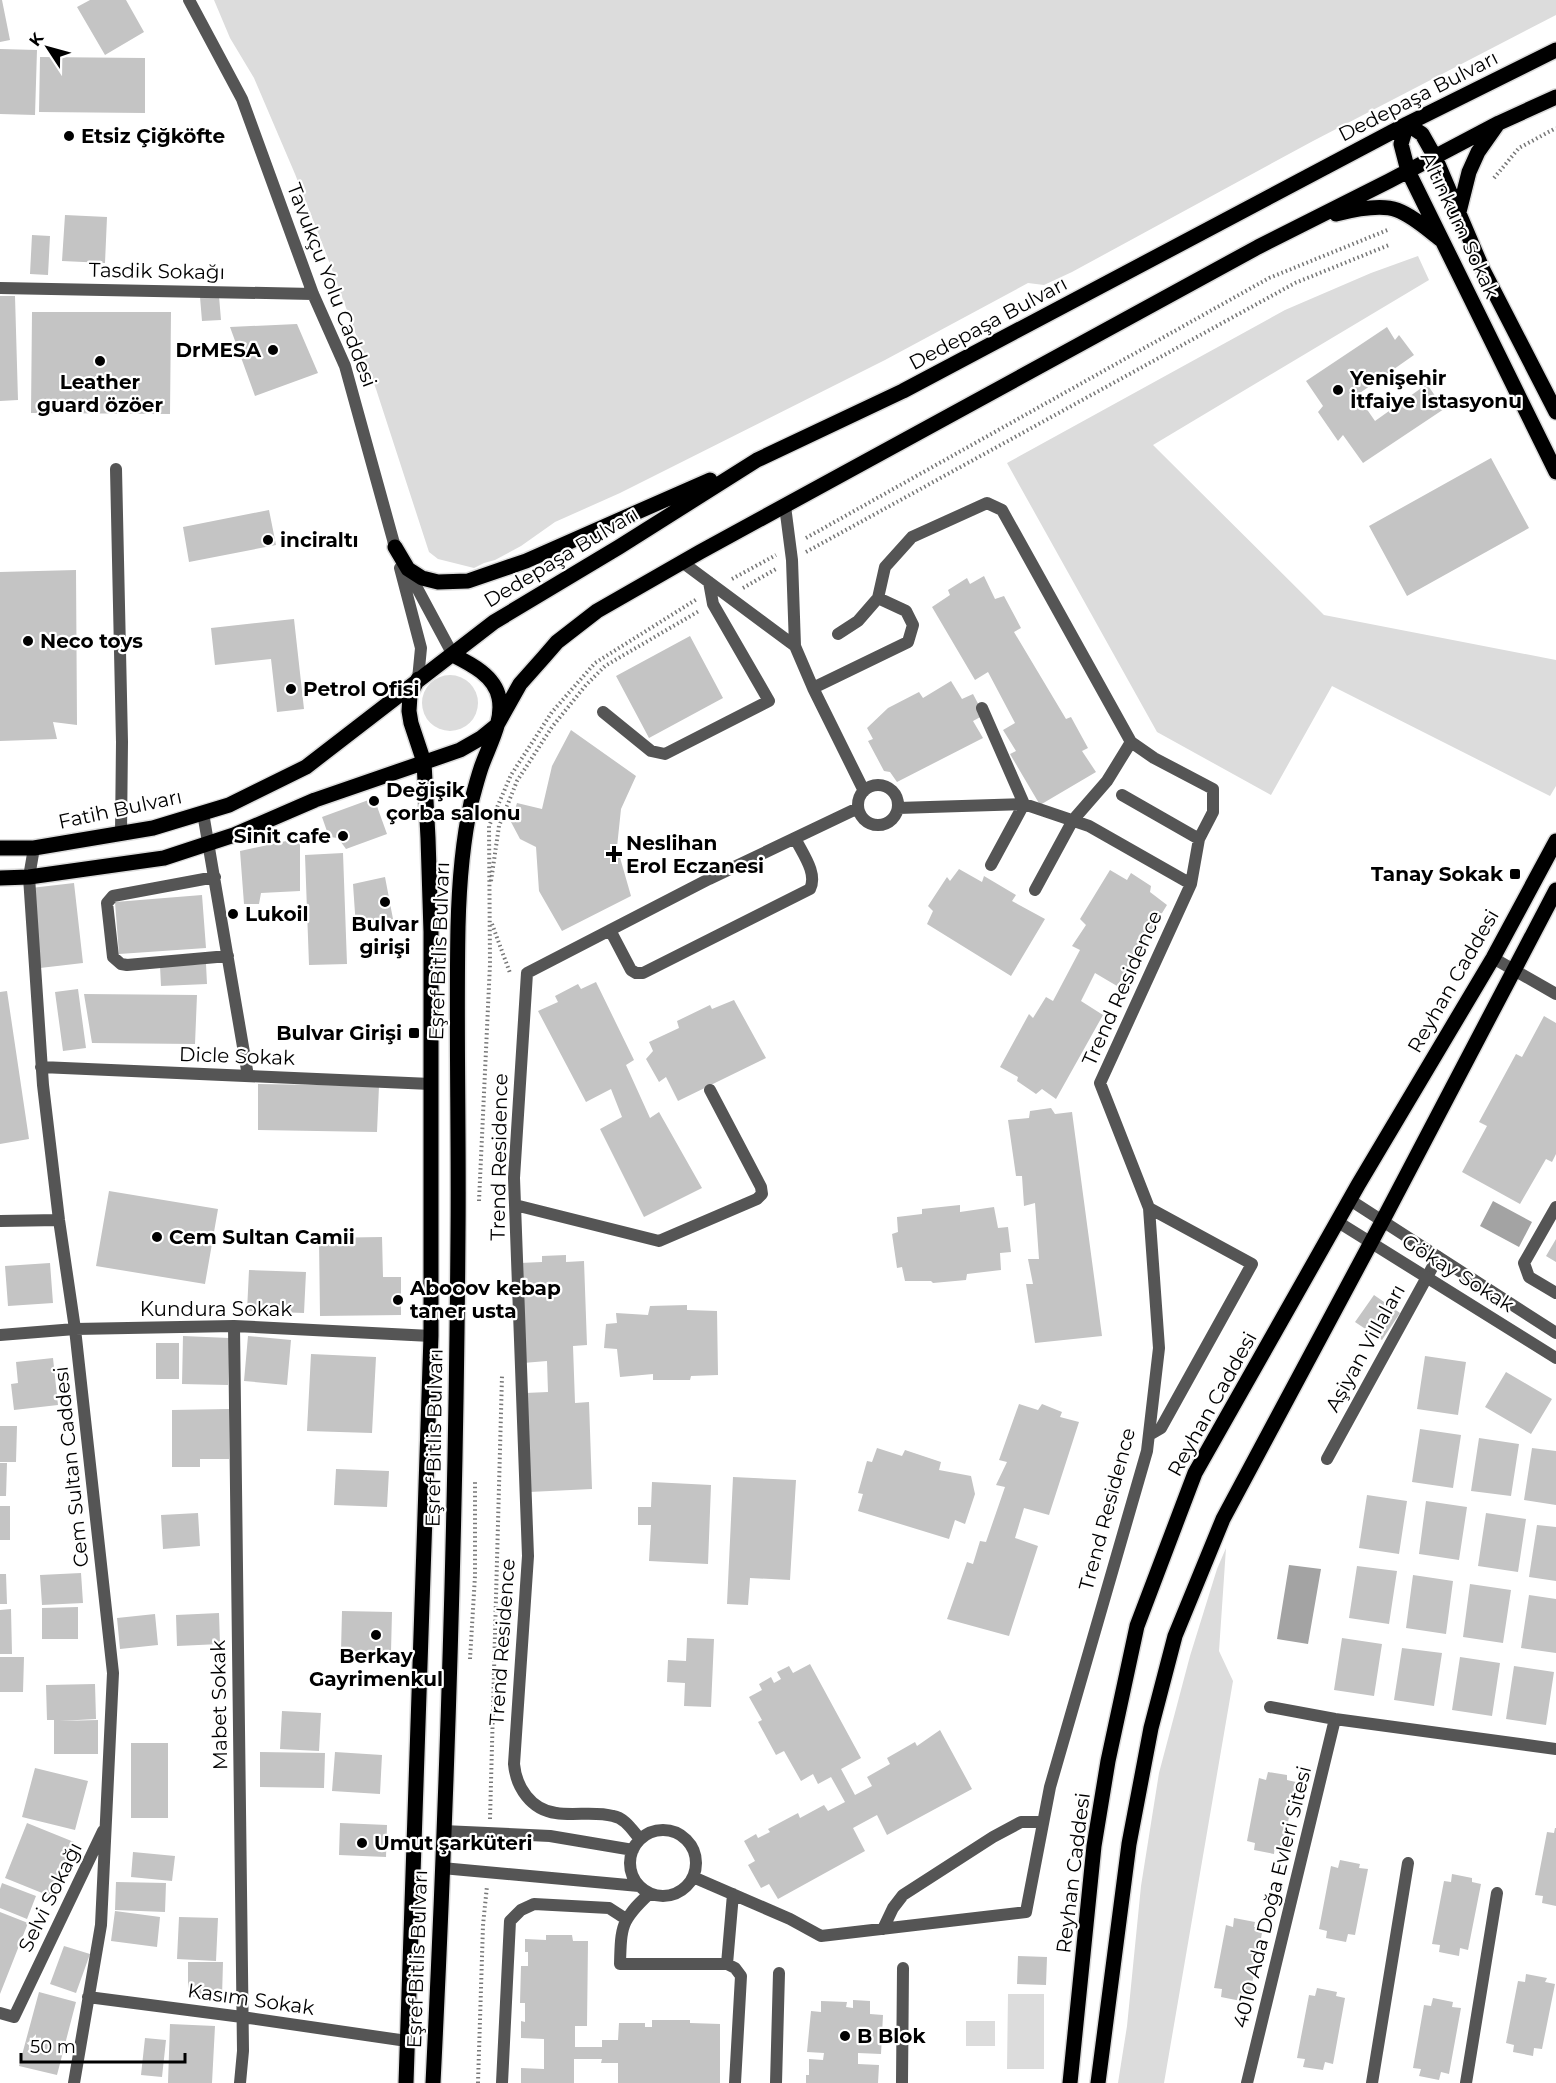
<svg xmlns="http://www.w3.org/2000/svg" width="1556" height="2083" font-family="Montserrat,sans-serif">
  <rect width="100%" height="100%" fill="#fff"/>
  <path fill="#dcdcdc" d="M214,0H1556V15L1313,141L1072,272L1044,285L1028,283L885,360L620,493L555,522L521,546L495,560L484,563L474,568L438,559L429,552L376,389L324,248L295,174L254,78L230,38Z
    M1418,256L1429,280L1153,445L1324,615L1556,660V786L1550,796L1332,686L1271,795L1157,732L1007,463L1285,310L1371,273Z
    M422 703a28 28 0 1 1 56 0a28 28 0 1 1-56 0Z
    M1226,1548L1219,1651L1233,1681L1164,2083H1118L1127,2026L1141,1886L1159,1773L1190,1656L1217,1569Z
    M1008,1994H1044V2069H1007Z
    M966,2021H995V2046H966Z"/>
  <path fill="#a3a3a3" d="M1493,1201L1532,1222L1519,1247L1480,1226Z
    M1289,1565L1321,1569L1308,1644L1277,1639Z"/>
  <path fill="#c4c4c4" d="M0,0H2L10,40L0,42Z
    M90,0H126L144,32L105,55L77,7Z
    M0,49L37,50L35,115L0,114Z
    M40,57L145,58V113L39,112Z
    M65,215L107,217L105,263L62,261Z
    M32,235L50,236L48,275L30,274Z
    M0,296H15L18,400L0,401Z
    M219,296L221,320L202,321L200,297Z
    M32,312H171L170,414L31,413Z
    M297,324L318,373L255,396L230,327Z
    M1387,327L1395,340L1399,335L1414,355L1357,395L1375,421L1427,384L1444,409L1363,463L1343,435L1338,441L1318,412L1323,406L1306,381Z
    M1491,458L1529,528L1407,596L1369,526Z
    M269,510L276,545L189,562L183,527Z
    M76,570L77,725L53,722L57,739L0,741V572Z
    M984,576L995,599L1004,596L1021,628L1014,632L1066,719L1071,717L1088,748L1082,751L1096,772L1040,805L1010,754L1016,751L1003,730L1015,723L988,672L975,680L932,607L950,595L948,590L967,578L970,584Z
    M294,619L304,709L277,712L271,659L215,665L211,628Z
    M690,636L723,698L649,738L616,676Z
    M951,681L962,699L973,694L984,715L973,721L983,738L897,782L890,772L884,771L868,741L873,739L867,728L888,708L919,692L923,698Z
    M571,730L636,776L621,809L617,847L631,896L562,931L539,891L536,847L520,839L511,822L517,803L542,809L552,766Z
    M374,798L387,834L346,849L338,838L329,837L322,817Z
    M300,838V891L261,893L259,904H244L240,851Z
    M343,853L347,964L309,965L305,855Z
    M959,869L982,882L984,876L1016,895L1012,901L1045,919L1011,976L927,924L933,911L928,906L947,877L950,881Z
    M1110,870L1127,880L1131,873L1151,886L1150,892L1167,905L1117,986L1095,973L1081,1001L1103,1015L1056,1099L1042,1089L1036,1094L1017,1081L1018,1077L1000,1067L1029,1014L1033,1018L1046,997L1053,1001L1080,950L1072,946L1086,925L1080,919Z
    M385,877L393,919L356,928L353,884Z
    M74,883L83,963L40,968L31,888Z
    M202,895L206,948L119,954L115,902Z
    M206,964L207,984L161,986L160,966Z
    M596,982L634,1060L626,1065L650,1118L659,1112L702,1188L644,1217L600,1129L622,1117L611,1089L586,1102L538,1011L558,1002L555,996L578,984L581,989Z
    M78,989L86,1048L63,1051L55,992Z
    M7,991L29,1139L0,1144V992Z
    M84,994L197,995L195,1044L92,1043Z
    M734,1000L766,1058L678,1101L666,1077L659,1082L646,1059L653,1051L649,1042L679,1028L677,1021L710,1005L712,1009Z
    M1544,1016L1556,1023V1154L1552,1162L1546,1159L1520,1204L1462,1172L1487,1126L1479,1122L1516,1054L1522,1057Z
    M258,1084L379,1086L377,1132L258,1130Z
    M1051,1108L1055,1114L1072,1112L1102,1336L1035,1343L1026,1284H1033L1028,1259H1039L1035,1203L1024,1206L1022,1176H1016L1008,1120L1029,1118L1030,1111Z
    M109,1191L218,1209L205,1284L96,1266Z
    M960,1205V1212L994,1207L998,1228L1008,1227L1011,1252L1000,1253L1001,1270L967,1274L966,1280L933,1283L931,1281H905L902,1267L897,1268L892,1234L898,1232L897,1217L922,1214V1209Z
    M382,1237L383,1277H401V1315L320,1316L319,1238Z
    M1556,1239V1262L1546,1256Z
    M566,1255V1262L584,1261L587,1345L573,1346L575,1403L589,1402L592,1489L529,1492L525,1393L548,1392L547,1361L523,1363L520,1263L542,1262V1256Z
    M50,1263L53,1303L8,1306L5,1266Z
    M249,1270L306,1272L304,1313L247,1311Z
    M1374,1295L1400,1313L1382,1340L1355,1322Z
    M687,1305V1310L717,1311L718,1375L691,1376L690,1380H653V1374L620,1377L617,1349L604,1348L606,1324L617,1323L616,1313L648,1315L650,1306Z
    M183,1336L229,1338L228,1385L182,1384Z
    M248,1336L291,1340L287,1385L244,1381Z
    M156,1343H179V1379H156Z
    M311,1354L376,1357L372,1433L307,1431Z
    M1425,1356L1466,1362L1458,1415L1417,1409Z
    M53,1358L58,1405L14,1410L11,1384L18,1383L16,1362Z
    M1506,1372L1552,1399L1531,1434L1485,1407Z
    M1019,1404L1038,1410L1042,1404L1062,1412L1060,1417L1079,1422L1049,1515L1024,1508L1015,1538L1038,1546L1009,1636L947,1619L967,1562L973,1564L980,1541L986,1542L1005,1487L996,1485L1007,1462L999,1460Z
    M229,1409V1459H200V1467H172V1410Z
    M0,1426H17L16,1462H0Z
    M1420,1429L1461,1435L1453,1488L1412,1482Z
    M1479,1438L1519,1444L1511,1496L1471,1491Z
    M877,1448L902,1456L905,1450L941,1462L939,1470L971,1476L975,1494L965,1524L955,1520L949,1539L858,1511L863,1494L858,1493L867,1461L872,1462Z
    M1532,1448L1556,1451V1505L1524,1500Z
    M0,1463H7L6,1496H0Z
    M336,1469L389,1471L387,1507L334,1505Z
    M733,1477L796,1480L790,1580L750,1578L748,1605L727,1604Z
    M652,1482L711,1485L708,1564L649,1561L651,1525H638V1507H651Z
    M1367,1495L1407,1501L1399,1554L1359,1548Z
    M1426,1501L1467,1507L1459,1560L1419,1554Z
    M0,1506H10V1540H0Z
    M198,1513L200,1546L163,1549L161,1515Z
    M1486,1513L1526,1519L1518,1572L1478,1566Z
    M1537,1525L1556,1527V1581L1529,1577Z
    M1357,1566L1397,1571L1389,1624L1349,1618Z
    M81,1573L83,1603L42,1605L40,1575Z
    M0,1574H6L7,1604H0Z
    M1413,1575L1453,1581L1446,1634L1406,1628Z
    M1470,1584L1511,1590L1503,1643L1463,1637Z
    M1529,1595L1556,1599V1653L1521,1648Z
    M78,1607V1639H42V1608Z
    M11,1609L12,1654H0V1610Z
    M342,1611L392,1612L391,1652L341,1651Z
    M219,1613L220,1644L177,1646L176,1615Z
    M155,1614L158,1645L120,1649L117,1618Z
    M687,1638L714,1639L711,1707L684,1706L685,1683L667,1682L668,1660L686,1661Z
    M1342,1638L1382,1644L1374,1696L1334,1690Z
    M1402,1648L1442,1653L1434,1706L1394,1700Z
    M0,1657H24L23,1692H0Z
    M1460,1657L1500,1663L1492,1716L1452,1710Z
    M810,1664L861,1758L841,1769L855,1795L872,1786L867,1777L890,1764L887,1758L915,1742L917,1746L940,1730L972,1789L887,1835L877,1815L853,1828L865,1851L778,1899L769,1884L761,1888L748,1865L755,1861L744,1841L756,1834L758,1838L770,1832L768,1829L798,1813L800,1818L824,1805L828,1811L845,1802L831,1777L818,1784L813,1774L801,1781L784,1751L776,1755L758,1722L762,1720L749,1697L762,1690L759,1684L771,1677L774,1683L781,1679L777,1672L789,1666L793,1673Z
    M1514,1666L1554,1672L1546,1725L1506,1719Z
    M95,1684L96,1719L59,1721L98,1720V1754H54V1720H47L46,1685Z
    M282,1711L321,1713L319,1751L280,1749Z
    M131,1743H168V1818H131Z
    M260,1752L325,1753L324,1788L260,1787Z
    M335,1752L382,1755L380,1794L332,1791Z
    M35,1768L88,1781L75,1830L22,1817Z
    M1268,1772L1287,1775V1780L1296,1782L1283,1847L1275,1845L1274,1854L1254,1850L1255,1843L1247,1841L1259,1778L1266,1780Z
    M27,1823L74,1842L52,1897L5,1878Z
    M340,1823L387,1825L386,1857L339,1855Z
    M1555,1828H1556V1906L1542,1903L1543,1896L1535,1895L1547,1832L1554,1833Z
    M133,1852L175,1856L172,1881L131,1877Z
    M1340,1860L1360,1864L1359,1868L1368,1869L1355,1935L1348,1934L1346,1942L1326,1938L1327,1931L1319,1929L1331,1866L1338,1868Z
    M1452,1874L1472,1878V1882L1481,1884L1468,1950L1460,1948L1459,1956L1439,1952L1440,1945L1432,1944L1444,1881L1451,1882Z
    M116,1882L166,1883L165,1912L115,1910Z
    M2,1883L36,1896L27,1919L0,1908V1889Z
    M115,1911L160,1917L157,1947L111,1941Z
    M0,1912L28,1923L0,1994Z
    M179,1917L218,1918L216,1961L177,1959Z
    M1234,1918L1255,1922L1254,1927L1263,1928L1250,1994L1242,1993L1241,2001L1221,1997L1222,1989L1214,1988L1226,1925L1233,1927Z
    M546,1935H572L573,1941H588L587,2026H575V2047H602V2040H618L619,2023H645V2027H652V2020H690V2023L720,2024V2083H618V2063H601L602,2059H574V2083H521V2068L544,2069V2039L521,2038V2021L525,2022V2003H520L521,1966H528V1952H525V1939L546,1940Z
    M64,1946L90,1954L76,1993L50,1984Z
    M1018,1956L1047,1957L1046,1985L1017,1984Z
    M188,1962H223L222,1997H188Z
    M1526,1974L1547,1978L1545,1982L1555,1984L1542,2049L1534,2048L1533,2056L1513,2052L1514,2045L1506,2043L1518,1981L1525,1982Z
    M1317,1988L1337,1992L1336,1996L1345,1998L1333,2064L1325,2062L1323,2070L1303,2067L1305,2059L1297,2058L1309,1995L1315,1996Z
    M39,1992L76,2002L57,2075L19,2066Z
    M1433,1998L1453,2002L1452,2007L1461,2008L1449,2074L1441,2072L1439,2080L1419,2076L1421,2069L1413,2068L1424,2005L1431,2006Z
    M853,2000L870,2001V2014L883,2015L881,2054L858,2053V2064L879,2065L878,2083H806V2075H809V2059L823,2060L824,2053L807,2052L811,2011L821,2012V2001L847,2002L846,2007L853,2008Z
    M170,2024L215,2026L212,2083H168Z
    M145,2038L166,2040L162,2077L141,2075Z"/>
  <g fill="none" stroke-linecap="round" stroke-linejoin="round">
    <defs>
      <path id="primary" d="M1407,124L1401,144L1408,171L1556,472
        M1407,124L1422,134L1435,157L1483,270L1556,412
        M1459,212L1469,172L1478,152L1497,125
        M1336,214C1352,210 1381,204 1397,210C1413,216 1427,229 1440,239
        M395,547L408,569L422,578L438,582L468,581L526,561L710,480
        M0,848H34L153,828L229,805L306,767L494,622L619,547L757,460L903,391L1407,124L1556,50
        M0,878L29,877L164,858L234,835L315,800L460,750L481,738L497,725L520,684L544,657L557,642L597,611L700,552L1258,247L1389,181L1499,123L1556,97
        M406,2083L431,1336V932L428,838L424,762L411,723L409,711L410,695L418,679
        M433,2083C447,1800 456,1517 458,1234C459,1132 456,1029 458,927C459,885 462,844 471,803C474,792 477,780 481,768C488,747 504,721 499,698C495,676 471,664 453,655
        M1070,2083L1094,1846L1108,1761L1137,1626L1195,1473L1358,1185L1493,958L1556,841
        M1098,2083L1129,1844L1151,1728L1175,1636L1223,1519L1383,1220L1556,890"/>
    </defs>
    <use href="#primary" stroke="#dbdbdb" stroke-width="18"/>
    <path stroke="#777" stroke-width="4" stroke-dasharray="1.5 3" stroke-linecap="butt" d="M1494,178L1519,148L1556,128
      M806,538L1269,278L1390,229
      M806,552L1295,283L1389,245
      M732,579L776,555
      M743,588L776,569
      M491,881L499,826L517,781L552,727L586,685L605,666L699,611
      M492,924L510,973
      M479,1201L490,964L489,826L511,775L552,712L595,663L697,599
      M470,1659L475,1576V1481
      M490,1819L502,1376
      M478,2083L483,1925L487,1886"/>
    <path stroke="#555" stroke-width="12" d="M116,469L122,742L121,833
      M785,506L792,560L795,646
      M682,562L795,646L813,688L864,791
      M838,634L858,621L878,598L885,567L912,537L987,503L1002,510L1131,742L1154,758L1213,789V812L1199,839L1191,884
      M813,688L908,642L913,625L906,611L878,598
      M982,708L1024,804L991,865
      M603,712L651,751L665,754L769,701L713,604L709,582
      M858 805a20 20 0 1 1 40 0a20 20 0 1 1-40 0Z
      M1122,795L1199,839
      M203,813L248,1076
      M215,877L113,896L107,903L113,957L121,964L127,965L228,956
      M1035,890L1073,820L1107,781L1131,742
      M610,930L631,970L636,973H643L810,889C818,873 802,853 795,838
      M1493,958L1556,994
      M515,1205L659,1241L757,1199L762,1194L761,1187L710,1090
      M1556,1207L1524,1263L1529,1277L1556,1293
      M1149,1208L1252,1264L1161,1428L1149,1435
      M1327,1459L1438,1257
      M1270,1707L1335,1719L1556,1749
      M630 1863a33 33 0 1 1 66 0a33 33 0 1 1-66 0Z
      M443,1831L550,1836L633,1850
      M640,1839C632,1830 625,1818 613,1816C595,1811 574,1816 556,1813C531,1810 516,1787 514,1764L528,1556L514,1178L527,973L709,879L858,808
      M442,1868L639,1886
      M693,1877L790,1919L821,1936L1026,1912L1050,1787L1147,1451L1159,1348L1149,1208L1100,1083L1191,884L1089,826L1024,804L898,808
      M649,1894C621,1920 621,1926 620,1964H727L735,1968L741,1976L735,2083
      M883,1929L893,1908L903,1895L993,1837L1021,1822H1043
      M727,1964L733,1894
      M502,2083L510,1921L521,1910L534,1904L609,1908L626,1919
      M776,2083L779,1973
      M902,2083L903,1968
      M1247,2083L1335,1719
      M1372,2083L1408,1863
      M1466,2083L1497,1893"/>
    <path stroke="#555" stroke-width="12" d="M189,0L242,99L313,294L345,366L395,547L453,655
      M0,288L313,294
      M400,568L421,648L418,679
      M34,848L29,877L43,1085L59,1220L75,1329L113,1673L101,1925L74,2083
      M41,1067L431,1084
      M1350,1200L1556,1333
      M0,1221L59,1220
      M1338,1222L1556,1358
      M234,1326L243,2051L240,2083
      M0,1335L75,1329L234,1326L431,1336
      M88,1997L242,2017L407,2041
      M0,2013L14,2017L103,1831"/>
    <use href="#primary" stroke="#000" stroke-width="15"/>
  </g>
  <g fill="#000" stroke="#fff" stroke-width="2">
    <circle cx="69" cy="136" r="6"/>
    <circle cx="273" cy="350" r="6"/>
    <circle cx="100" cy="361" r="6"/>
    <circle cx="1338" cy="390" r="6"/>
    <circle cx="268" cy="540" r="6"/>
    <circle cx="28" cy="641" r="6"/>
    <circle cx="291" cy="689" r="6"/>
    <circle cx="374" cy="801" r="6"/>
    <circle cx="343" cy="836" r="6"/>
    <path d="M611 845h6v6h6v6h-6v6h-6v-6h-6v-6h6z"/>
    <rect x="1509" y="868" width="12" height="12" rx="3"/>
    <circle cx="385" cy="902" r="6"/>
    <circle cx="233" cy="914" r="6"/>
    <rect x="408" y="1027" width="12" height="12" rx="3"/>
    <circle cx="157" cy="1237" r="6"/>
    <circle cx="398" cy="1300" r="6"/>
    <circle cx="376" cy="1635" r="6"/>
    <circle cx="362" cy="1843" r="6"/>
    <circle cx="845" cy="2036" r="6"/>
  </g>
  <g text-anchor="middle" stroke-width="4.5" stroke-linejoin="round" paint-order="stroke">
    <g font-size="20" fill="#000" stroke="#fff">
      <text transform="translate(1418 96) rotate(-27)" y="7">Dedepaşa Bulvarı</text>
      <text transform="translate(1460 225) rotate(65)" y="7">Altınkum Sokak</text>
      <text transform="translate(157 271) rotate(1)" y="7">Tasdik Sokağı</text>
      <text transform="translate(332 285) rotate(69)" y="7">Tavukçu Yolu Caddesi</text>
      <text transform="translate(988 323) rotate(-28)" y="7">Dedepaşa Bulvarı</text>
      <text transform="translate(561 557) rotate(-31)" y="7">Dedepaşa Bulvarı</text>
      <text transform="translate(120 809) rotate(-12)" y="7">Fatih Bulvarı</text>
      <text transform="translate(439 951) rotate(-88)" y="7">Eşref Bitlis Bulvarı</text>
      <text transform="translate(1453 981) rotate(-60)" y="7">Reyhan Caddesi</text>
      <text transform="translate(1122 988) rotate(-66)" y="7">Trend Residence</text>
      <text transform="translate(237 1056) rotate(2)" y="7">Dicle Sokak</text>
      <text transform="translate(499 1157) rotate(-89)" y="7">Trend Residence</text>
      <text transform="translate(1458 1273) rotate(32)" y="7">Gökay Sokak</text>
      <text x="216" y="1316">Kundura Sokak</text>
      <text transform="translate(1365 1348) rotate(-61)" y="7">Aşiyan Villaları</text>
      <text transform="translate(1212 1404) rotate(-61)" y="7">Reyhan Caddesi</text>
      <text transform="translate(434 1438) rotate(-89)" y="7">Eşref Bitlis Bulvarı</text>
      <text transform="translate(71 1467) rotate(-96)" y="7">Cem Sultan Caddesi</text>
      <text transform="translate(1107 1509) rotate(-75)" y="7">Trend Residence</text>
      <text transform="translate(502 1642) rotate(-86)" y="7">Trend Residence</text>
      <text transform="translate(219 1705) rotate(-91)" y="7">Mabet Sokak</text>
      <text transform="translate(1073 1873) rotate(-83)" y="7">Reyhan Caddesi</text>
      <text transform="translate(50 1897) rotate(-64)" y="7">Selvi Sokağı</text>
      <text transform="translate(1272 1897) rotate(-76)" y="7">4010 Ada Doğa Evleri Sitesi</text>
      <text transform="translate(417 1959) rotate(-88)" y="7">Eşref Bitlis Bulvarı</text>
      <text transform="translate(251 1999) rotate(8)" y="7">Kasım Sokak</text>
    </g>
    <g font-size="20" font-weight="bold" fill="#000" stroke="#fff" text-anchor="start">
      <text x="81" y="143">Etsiz Çiğköfte</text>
      <text x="261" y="357" text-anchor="end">DrMESA</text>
      <text x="1350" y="385">Yenişehir<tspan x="1350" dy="23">İtfaiye İstasyonu</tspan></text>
      <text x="100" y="389" text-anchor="middle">Leather<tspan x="100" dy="23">guard özöer</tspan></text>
      <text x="280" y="547">inciraltı</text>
      <text x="40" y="648">Neco toys</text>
      <text x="303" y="696">Petrol Ofisi</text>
      <text x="386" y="797">Değişik<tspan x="386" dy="23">çorba salonu</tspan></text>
      <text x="331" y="843" text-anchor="end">Sinit cafe</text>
      <text x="626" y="850">Neslihan<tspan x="626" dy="23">Erol Eczanesi</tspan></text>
      <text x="1503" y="881" text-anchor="end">Tanay Sokak</text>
      <text x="245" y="921">Lukoil</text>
      <text x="385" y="931" text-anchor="middle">Bulvar<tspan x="385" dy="23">girişi</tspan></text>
      <text x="402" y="1040" text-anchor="end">Bulvar Girişi</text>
      <text x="169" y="1244">Cem Sultan Camii</text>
      <text x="410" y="1295">Abooov kebap<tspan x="410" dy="23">taner usta</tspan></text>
      <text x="376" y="1663" text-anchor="middle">Berkay<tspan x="376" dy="23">Gayrimenkul</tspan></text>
      <text x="374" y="1850">Umut şarküteri</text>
      <text x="857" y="2043">B Blok</text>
    </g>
  </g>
  <g transform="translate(48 48) rotate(306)" stroke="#ffffff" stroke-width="4.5" paint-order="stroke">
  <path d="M0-4.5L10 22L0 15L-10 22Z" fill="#000000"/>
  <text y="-9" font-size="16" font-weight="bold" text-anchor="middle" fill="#000000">K</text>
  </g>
  <path d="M21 2053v9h164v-9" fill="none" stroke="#000000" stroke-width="3"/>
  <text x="30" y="2053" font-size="18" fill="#000000" stroke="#ffffff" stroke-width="4.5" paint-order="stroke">50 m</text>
</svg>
